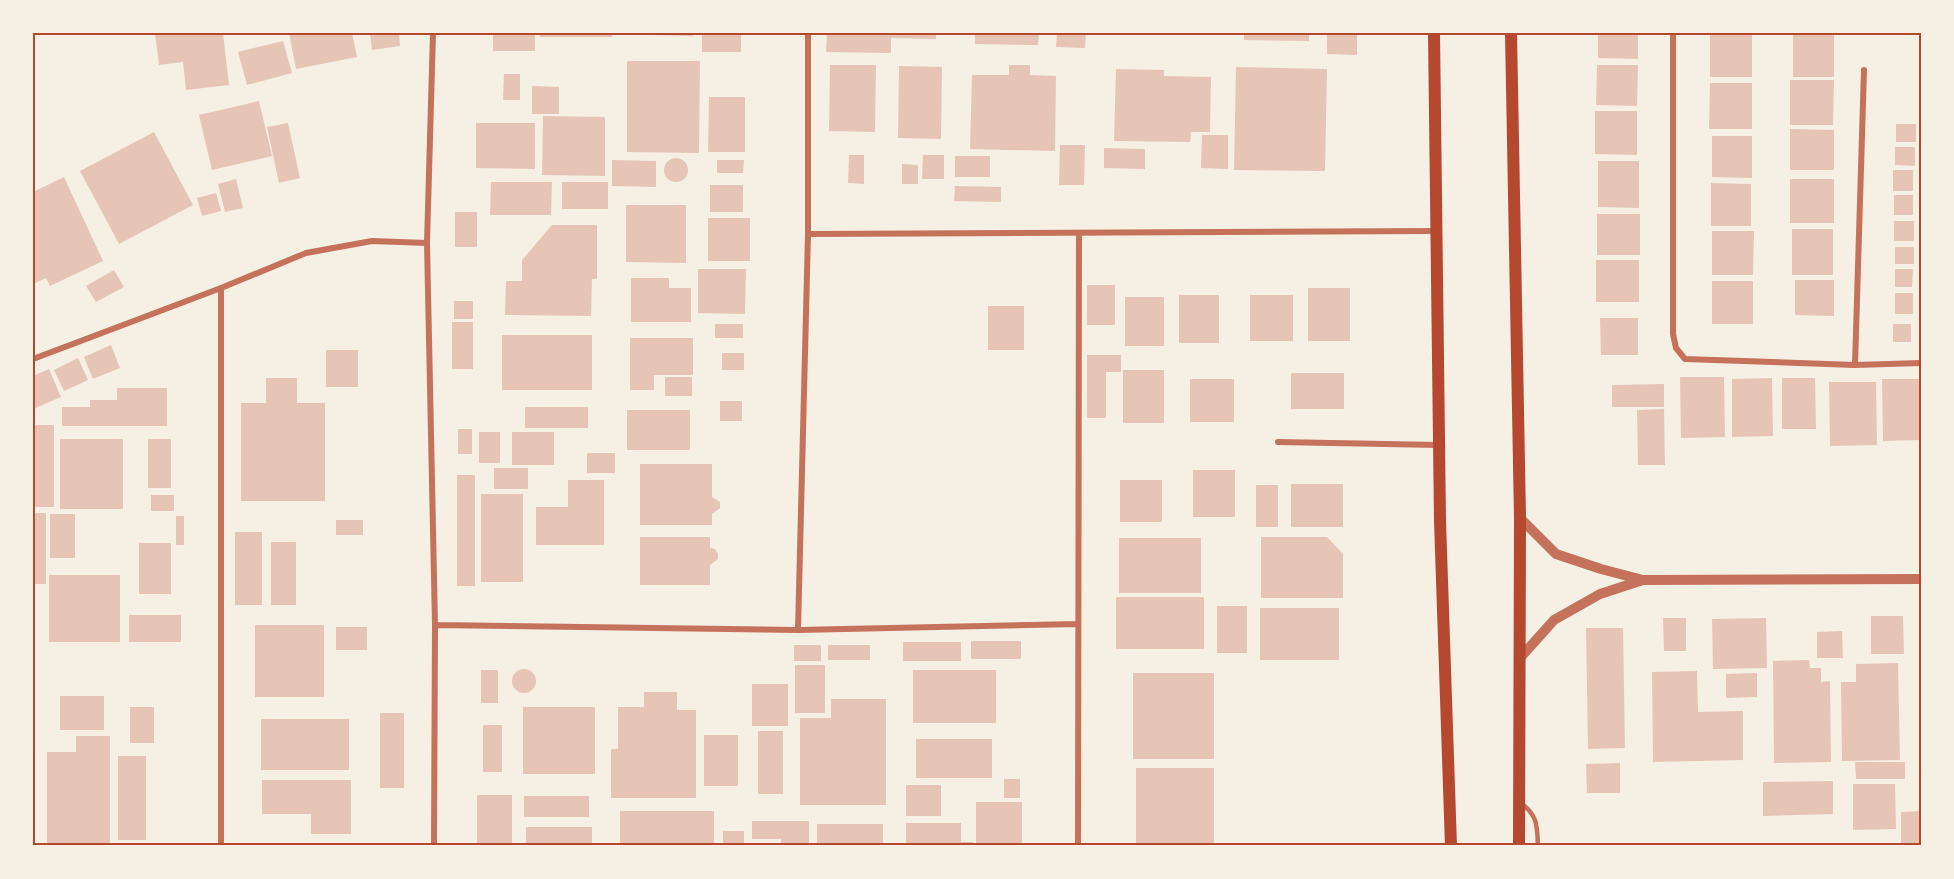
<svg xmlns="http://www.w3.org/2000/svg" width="1954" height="879" font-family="Arial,sans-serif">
  <rect width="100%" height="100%" fill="#f6efe4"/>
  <path fill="#e6c5b7" d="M155,33H223L229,85L186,90L183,62L159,65Z
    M289,33H352L357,57L296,69Z
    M370,33H399L400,46L372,50Z
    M493,33H535V51H493Z
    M540,33H612V37H540Z
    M650,33H693V36L650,35Z
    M702,33H741V52H702Z
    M827,33H936V39L891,38V53L826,52Z
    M975,33H1039L1038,45L975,44Z
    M1057,33H1086L1085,48L1056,47Z
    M1244,33H1309V41L1244,40Z
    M1327,33H1357V55L1327,54Z
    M1598,33H1638V59L1598,58Z
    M1710,33H1752V77H1710Z
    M1793,33H1834V77H1793Z
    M283,41L292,73L247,85L238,52Z
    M627,61H700L699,153L627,152Z
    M830,65H876L875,132L829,131Z
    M1009,65H1030V75L1056,76L1055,151L970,149L972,75H1009Z
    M1597,65H1638L1637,106L1596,105Z
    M899,66L942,67L941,139L898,138Z
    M1236,67L1327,69L1325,171L1234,170Z
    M1116,69L1164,70V76L1211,77L1210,132H1191L1190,142L1114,141Z
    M504,74H520V100H503Z
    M1790,80H1834L1833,125H1790Z
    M1710,83H1752V129H1709Z
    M532,86L559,87V114H532Z
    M709,97H745V152H708Z
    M259,101L272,156L212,170L199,115Z
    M1595,111H1637V155L1595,154Z
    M543,116L605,117V176L542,175Z
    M288,123L300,178L279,183L267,127Z
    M476,123H535V169L476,168Z
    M1896,124H1916V142H1896Z
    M1790,129L1834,130V170H1790Z
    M154,132L193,205L119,244L80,171Z
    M1202,135H1228V169L1201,168Z
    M1712,136H1752V178L1712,177Z
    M1060,145H1085L1084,185H1059Z
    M1895,147H1915V166L1895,165Z
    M1104,148L1145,149V169L1104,168Z
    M849,155H864V184L848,183Z
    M923,155H944V179H922Z
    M955,156H990V177H955Z
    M664 170a12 12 0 1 1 24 0a12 12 0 1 1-24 0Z
    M612,160L656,161V187L612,186Z
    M717,160H744L743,173H717Z
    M1598,161H1639V208L1598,207Z
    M902,164L918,165V184H902Z
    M1893,170H1913V191H1893Z
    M64,177L103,261L50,286L46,278L33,284V192Z
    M236,179L243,208L225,212L218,184Z
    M1790,179H1834V223H1790Z
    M491,182H552L551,215H490Z
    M562,182H608V209H562Z
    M1711,183L1751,184V226H1711Z
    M710,185H743V212H710Z
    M955,186L1001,187V202L954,201Z
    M216,193L221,211L202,216L197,198Z
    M1894,195H1913V215H1894Z
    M626,205H686V263L626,262Z
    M455,212H477V247H455Z
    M1597,214H1640V255H1597Z
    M708,218H750V261H708Z
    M1894,221H1914V241H1894Z
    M552,225H597V279H592L591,316L505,315L506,281H522V260Z
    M1792,229H1833V275H1792Z
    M1712,231H1754L1753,275H1712Z
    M1895,247H1914V264H1895Z
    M1596,260H1639V302H1596Z
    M698,269H746L745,314L698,313Z
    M1895,269H1913L1912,287H1895Z
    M114,270L124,287L96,302L86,286Z
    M631,278H669V288H691V322H631Z
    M1795,280H1834V316L1795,315Z
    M1712,281H1753V324H1712Z
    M1087,285H1115V325H1087Z
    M1308,288H1350V341H1308Z
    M1895,293H1913V314H1895Z
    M1179,295H1219V343H1179Z
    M1250,295H1293V341H1250Z
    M1125,297H1164V346H1125Z
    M454,301H473V319H454Z
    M988,306H1024V350H988Z
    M1600,318H1638V355H1601Z
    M452,322H473V369H452Z
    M715,324H743V338H715Z
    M1893,324H1911V342H1893Z
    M502,335H592V390H502Z
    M630,338H693V375H654V390H630Z
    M111,345L120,368L93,379L84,357Z
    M326,350H358V387H326Z
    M722,353H744V370H722Z
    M1087,355H1121V372H1106V418H1087Z
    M78,358L88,380L64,391L54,370Z
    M49,369L61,397L33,409V376Z
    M1123,370H1164V423H1123Z
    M1291,373H1344V409H1291Z
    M665,377H692V396H665Z
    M1680,377H1724L1725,437L1681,438Z
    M266,378H297V403H325V501H241V403H266Z
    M1772,378L1773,436L1732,437V379Z
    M1782,378H1815L1816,429H1782Z
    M1190,379H1234V422H1190Z
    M1882,379H1919L1920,440L1883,441Z
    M1829,382H1876L1877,445L1830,446Z
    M1664,384V407H1612V385Z
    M117,388H167V426H62V407H90V400H117Z
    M720,401H742V421H720Z
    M525,407H588V428H525Z
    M1664,409L1665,465H1638L1637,410Z
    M627,410H690V450H627Z
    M33,425H54V507H33Z
    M458,429H472V454H458Z
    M479,432H500V463H479Z
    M512,432H554V465H512Z
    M60,439H123V509H60Z
    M148,439H171V488H148Z
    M587,453H615V473H587Z
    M640,464H712V497L720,502V508L712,514V525H640Z
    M494,468H528V489H494Z
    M1193,470H1235V517H1193Z
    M457,475H475V586H457Z
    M568,480H604V545H536V507H568Z
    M1120,480H1162V522H1120Z
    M1291,484H1343V527H1291Z
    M1256,485H1278V527H1256Z
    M481,494H523V582H481Z
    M151,495H174V511H151Z
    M33,513H46V584H33Z
    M50,514H75V558H50Z
    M176,516H184V545H176Z
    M336,520H363V535H336Z
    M235,532H262V605H235Z
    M640,537H710V548L715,549L718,554V559L710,565V585H640Z
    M1261,537H1327L1343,554V598H1261Z
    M1119,538H1201V593H1119Z
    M271,542H296V605H271Z
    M139,543H171V594H139Z
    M49,575H120V642H49Z
    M1116,597H1204V649H1116Z
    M1217,606H1247V653H1217Z
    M1260,608H1339V660H1260Z
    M129,615H181V642H129Z
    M1871,616H1903L1904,654H1871Z
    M1663,618H1686V651H1664Z
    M1766,618L1767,668L1713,669L1712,619Z
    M255,625H324V697H255Z
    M336,627H367V650H336Z
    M1586,628H1623L1625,748L1588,749Z
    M1842,631L1843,658H1817V632Z
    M971,641H1021V659H971Z
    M903,642H961V661H903Z
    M794,645H821V661H794Z
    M828,645H870V660H828Z
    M1809,660L1810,668H1821V682L1830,681L1831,762L1774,763L1773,661Z
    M1898,663L1900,760L1842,761L1841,682H1856V664Z
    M795,665H825V713H795Z
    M512 681a12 12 0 1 1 24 0a12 12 0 1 1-24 0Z
    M481,670H498V703H481Z
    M913,670H996V723H913Z
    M1697,671L1698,712L1743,711V760L1653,762L1652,672Z
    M1133,673H1214V759H1133Z
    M1757,673V697L1726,698V674Z
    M752,684H788V726H752Z
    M644,692H677V710H696V798H611V749H618V707H644Z
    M60,696H104V730H60Z
    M831,699H886V805H800V718H831Z
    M130,707H154V743H130Z
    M523,707H595V774H523Z
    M380,713H404V788H380Z
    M261,719H349V770H261Z
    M483,725H502V772H483Z
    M758,731H783V794H758Z
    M704,735H738V786H704Z
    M76,736H110V846H47V752H76Z
    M916,739H992V778H916Z
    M118,756H146V840H118Z
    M1855,762H1905V779H1856Z
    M1620,763V793H1587L1586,764Z
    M1136,768H1214V846H1136Z
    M1004,779H1020V798H1004Z
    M262,780H351V834H311V814H262Z
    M1833,781V814L1763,816V782Z
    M1853,784H1895L1896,829L1853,830Z
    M906,785H941V816H906Z
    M477,795H512V846H477Z
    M524,796H589V817H524Z
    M976,802H1022V846H976Z
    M620,811H714V846H620Z
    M1921,811V846H1901V812Z
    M752,821H809V846H781V839H752Z
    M906,823H961V842H973V846H906Z
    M817,824H883V846H817Z
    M526,827H592V846H526Z
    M723,831H744V846H723Z"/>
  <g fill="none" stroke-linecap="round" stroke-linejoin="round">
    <path stroke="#c5725c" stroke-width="4.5" d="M1521,803C1538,816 1537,826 1538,846"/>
    <path stroke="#c5725c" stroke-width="6" d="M433,33L427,243L435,625L434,846
      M1673,33V334L1676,348L1685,359L1855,365L1921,363
      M808,234L1436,231
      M221,288V846
      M33,359L221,288L306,253L372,241L427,243
      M1855,365L1864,70
      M1278,442L1439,445
      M435,625L798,630L1078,624
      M798,630L808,234V33
      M1078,846L1079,233"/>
    <path stroke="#c5725c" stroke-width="10" d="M1520,518L1556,554L1601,569L1643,580L1921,579
      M1519,659L1554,620L1600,594L1643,580"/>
    <path stroke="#b5482f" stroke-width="12" d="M1434,33L1440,521L1451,846
      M1511,33L1520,518L1519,846"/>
  </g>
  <rect width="1954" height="879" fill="none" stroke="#f6efe4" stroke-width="69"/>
  <rect x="34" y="34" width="1886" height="810" fill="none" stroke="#b5482f" stroke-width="2"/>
</svg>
